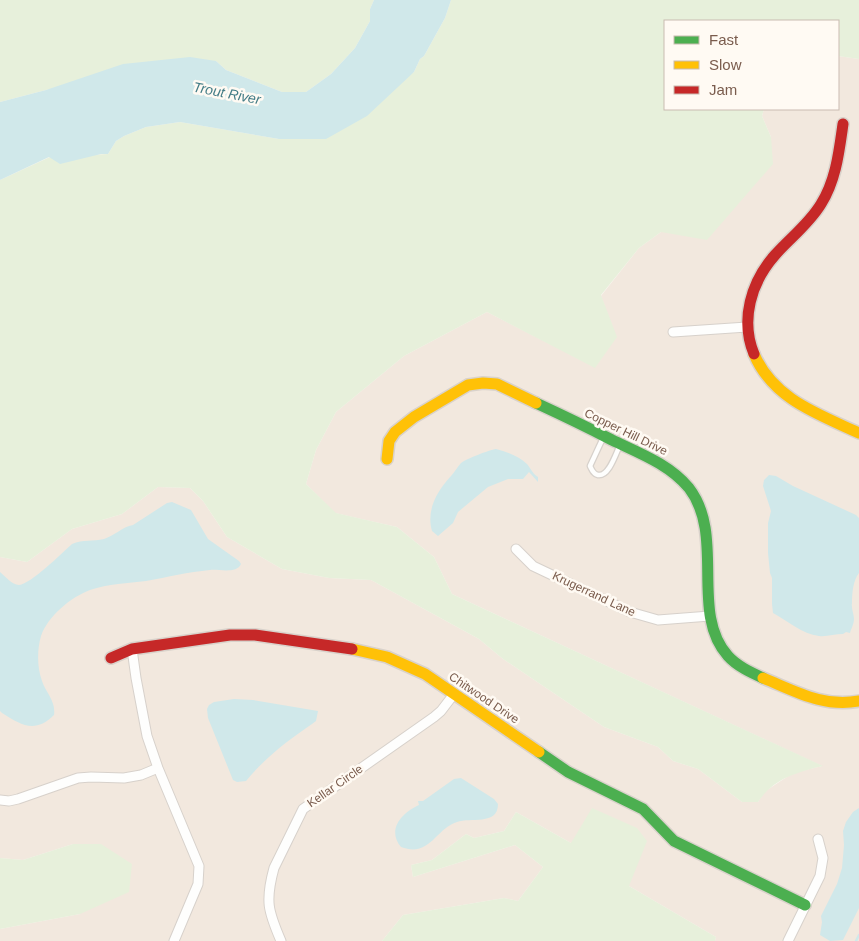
<svg xmlns="http://www.w3.org/2000/svg" width="859" height="941" font-family="Arial,sans-serif">
  <rect width="100%" height="100%" fill="#f9f5f0"/>
  <path fill="#f2e8de" d="M838,56L859,59V941H715L716,937L629,886L571,843L516,812L504,831L474,838L466,834L432,860L411,865L413,877L515,845L543,867L518,901L504,898L403,915L382,941H0V929L80,914L73,844L23,860L0,858V557L27,562L72,529L122,514L158,487L190,488L203,501L227,537L282,569L329,578L371,580L479,639L503,659L604,727L658,747L673,761L698,769L742,802H758L764,792L793,773L822,766L452,594L434,557L397,527L335,513L306,484L316,450L336,412L404,356L487,312L595,367L616,337L601,296L639,248L661,232L771,137L762,116L764,109H838Z"/>
  <path fill="#e7f0db" d="M0,0H374L370,9V21L355,48L331,74L306,92H282L226,70L216,61L46,90L0,102Z
    M451,0H859V59L838,56V21H665V109H764L762,116L771,137L773,164L707,240L661,232L639,248L601,295L617,337L595,368L487,312L404,356L336,412L316,450L306,484L336,513L397,527L434,557L452,594L823,766C797,772 773,779 758,802H742L698,769L673,761L658,747L604,727L503,659L479,639L371,580L329,578L282,569L227,537L203,501L190,488L158,487L122,514L72,529L27,562L0,557V180L50,157L108,154L116,141L124,136L146,127L180,122L279,139L414,72L420,59L424,56L445,18Z
    M592,808L637,828L647,841L629,886L716,937L715,941H382L403,915L504,898L518,901L543,867L515,845L413,877L411,865L432,860L466,834L474,838L504,831L516,812L571,843Z
    M73,844H101L132,864L129,892L80,914L0,929V858L23,860Z"/>
  <path fill="#d0e8ea" d="M374,0H451L445,18L424,56L420,59L414,72L367,116L326,139H279L180,122L146,127L124,136L116,141L108,154H101L60,164L49,157L0,180V102L46,90L123,64L190,57L216,61L226,70L282,92H306L331,74L355,48L370,21V9Z
    M496,449C507,452 519,456 527,464C531,469 533,474 538,477V482L529,472L523,479H508L488,487L458,512L453,523L438,536L432,531C426,510 437,491 451,476C455,472 457,467 461,463C466,459 489,450 496,449Z
    M769,475L776,476L793,486L856,515L859,518V573C853,580 852,594 852,603C851,608 854,614 854,619C854,624 851,629 850,633L846,632L843,634C835,634 826,637 819,636C802,634 788,621 773,613L772,604V578L770,573L768,553V523L771,511L763,486L764,480Z
    M172,502L191,510L208,539L239,561L241,564C237,574 219,569 210,570C188,572 168,577 146,581C128,583 108,584 90,590C71,597 48,616 41,636C37,650 37,667 42,681C46,693 56,701 54,715C35,734 21,725 2,713L0,711V572C5,576 12,585 19,585C31,584 62,553 72,544C83,539 93,542 104,539C114,536 122,527 133,525L167,503Z
    M234,699L253,700L318,711L316,721L312,724C287,741 265,758 246,781L237,782L233,780L208,718L207,709L209,705L214,702Z
    M461,778L494,799L498,804C498,826 470,817 457,822C436,828 430,858 401,847C386,829 403,812 419,805L418,801H423L454,779Z
    M859,808V908L843,940L830,941L820,935L822,922L821,916L837,884L842,868L844,845L843,831L846,822L853,812Z"/>
  <g fill="none" stroke-linecap="round" stroke-linejoin="round">
    <path stroke="#d0e8ea" stroke-width="2.5" d="M856,941L859,935"/>
    <defs>
      <path id="lane" d="M603,438L590,466C592,470 593,474 598,475C609,477 616,453 620,445"/>
      <path id="street" d="M673,332L747,327
        M516,549L533,566L630,612L658,620L710,616
        M132,649L136,678L147,736L158,768L199,866L198,884L174,941
        M0,800L9,801L18,799L78,778L91,777L124,778L141,775L158,768
        M281,941C268,911 265,901 274,868L303,809L434,717L441,711L454,694
        M788,941L820,876L823,858L818,839"/>
      <path id="fast" d="M536,403C562,415 587,427 612,440C639,453 669,464 689,488C726,536 689,613 728,656C737,666 750,672 763,678
        M539,752L568,772L643,809L674,841L805,905"/>
      <path id="slow" d="M754,354C773,399 818,414 859,433
        M387,459L389,441L395,432L414,417L468,385L483,383L497,384L536,403
        M352,649L387,657L425,674L539,752
        M763,678C795,691 824,708 859,701"/>
      <path id="jam" d="M754,354C740,320 751,282 775,255C790,238 809,224 821,204C836,180 839,152 843,124
        M111,658L132,649L230,635H255L352,649"/>
    </defs>
    <use href="#lane" stroke="#d7d1cb" stroke-width="7"/>
    <use href="#street" stroke="#d7d1cb" stroke-width="11"/>
    <use href="#fast" stroke="#d9d2cb" stroke-width="14"/>
    <use href="#slow" stroke="#d9d2cb" stroke-width="14"/>
    <use href="#jam" stroke="#d9d2cb" stroke-width="14"/>
    <use href="#lane" stroke="#fefefd" stroke-width="4.5"/>
    <use href="#street" stroke="#fefefd" stroke-width="9"/>
    <use href="#fast" stroke="#4caf50" stroke-width="11"/>
    <use href="#slow" stroke="#ffc107" stroke-width="11"/>
    <use href="#jam" stroke="#c62828" stroke-width="11"/>
  </g>
  <g text-anchor="middle" stroke-width="5" stroke-linejoin="round" paint-order="stroke">
    <g font-size="12" fill="#7a5c4d" stroke="#fffaf3">
      <text transform="translate(626 432) rotate(26)" y="4">Copper Hill Drive</text>
      <text transform="translate(594 594) rotate(25)" y="4">Krugerrand Lane</text>
      <text transform="translate(484 698) rotate(34)" y="4">Chitwood Drive</text>
      <text transform="translate(335 786) rotate(-35)" y="4">Kellar Circle</text>
    </g>
    <g font-size="14" font-style="italic" fill="#437c86" stroke="#fffaf3">
      <text transform="translate(227 93) rotate(11)" y="5">Trout River</text>
    </g>
  </g>
  <rect x="664" y="20" width="175" height="90" fill="#fffaf3" stroke="#cabbb1"/>
  <rect x="674" y="36" width="25" height="8" fill="#4caf50" stroke="#cabbb1"/>
  <text x="709" y="45" font-size="15" fill="#7a5c4d">Fast</text>
  <rect x="674" y="61" width="25" height="8" fill="#ffc107" stroke="#cabbb1"/>
  <text x="709" y="70" font-size="15" fill="#7a5c4d">Slow</text>
  <rect x="674" y="86" width="25" height="8" fill="#c62828" stroke="#cabbb1"/>
  <text x="709" y="95" font-size="15" fill="#7a5c4d">Jam</text>
</svg>
